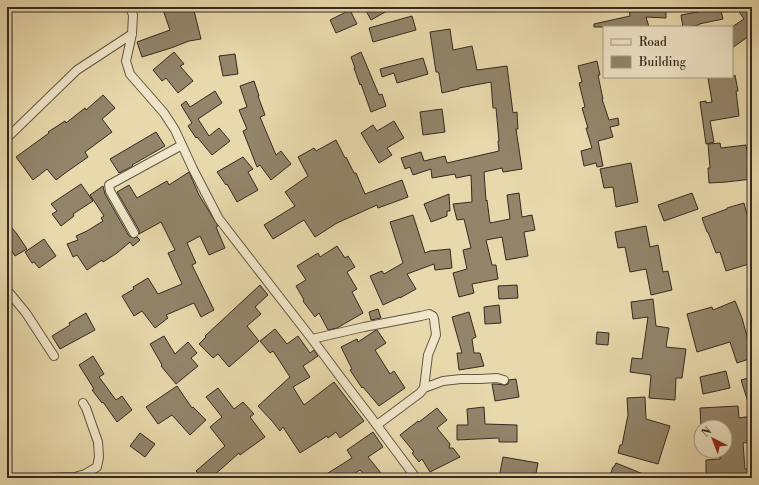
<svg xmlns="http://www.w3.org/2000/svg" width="759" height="485" font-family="'Libre Bodoni',serif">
  <rect width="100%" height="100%" fill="#e8d9ac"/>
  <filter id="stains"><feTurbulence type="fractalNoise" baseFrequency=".005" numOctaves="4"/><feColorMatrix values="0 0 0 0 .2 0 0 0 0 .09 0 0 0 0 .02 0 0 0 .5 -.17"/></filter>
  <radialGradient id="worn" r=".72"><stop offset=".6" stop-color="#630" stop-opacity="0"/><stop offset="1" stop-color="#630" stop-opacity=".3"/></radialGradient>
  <path fill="#92856a" stroke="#352a22" d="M162,7H193L201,39L189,41L171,48L142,57L137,42L170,30Z
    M364,7H394L371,20Z
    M629,7H666V18L646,17L649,27H594V24L630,16Z
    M707,7H720L723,19L699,24V25L683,27L681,15L708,10Z
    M736,7H752V34L732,48V27L744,19Z
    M350,10L357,24L336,33L330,20Z
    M412,16L416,30L373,42L369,28Z
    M450,29L453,50L472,46L477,70L507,66L513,113L517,112L518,129H516L522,169L503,172L502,168L484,172L486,201L487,200L490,223L510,219L507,195L519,193L522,217L532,215L535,230L524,232L528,256L506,260L502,237L486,240L492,265H496L498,279L472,284L474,293L459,297L453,273L467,269L463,250L471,248L464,219L457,220L453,204L472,202L471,175L456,178L455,174L432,178L431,169L413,175L410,167L405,169L401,158L421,152L424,161L445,156L447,163L499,151L498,141H499L496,108H493L491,82L459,88V89L442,93L439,74L438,72H436L430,32Z
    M174,52L184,64L180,66L193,81L178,93L166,78L162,81L153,70Z
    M361,52L379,95L382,94L386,106L371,112L361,84L360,85L354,68H355L351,57Z
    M235,54L238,74L223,76L219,56Z
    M423,58L428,74L397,83L394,73L382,77L380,69Z
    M597,61L600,75H598L603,99H602L609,120L618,118L619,125L610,127L613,137L598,141L603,166L597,167L596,163L584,166L581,151L592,148L586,128H588L582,108L585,107L579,83L582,82L578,66Z
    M735,75L738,91H736L739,116L710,121L714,142L706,144L700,102L706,101V103L712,102L708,78L714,77H733Z
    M254,81L259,96H258L265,115L260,117L276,155L281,151L291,164L271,180L260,165L257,167L243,131L247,129L239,110L247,107L240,86Z
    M215,91L222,103L198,119L209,136L219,128L230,141L212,155L197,137L196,138L188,126L192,123L181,105L186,101L190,107Z
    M103,95L115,108L102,119L112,132L85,152L88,157L68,171L56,180L47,169L33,180L16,157L49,133L48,132L65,121L66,123L85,108L86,110Z
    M442,109L445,132L423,135L420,112Z
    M394,121L404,138L387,148L392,155L379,163L361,133L373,125L377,131Z
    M156,132L165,146L132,165L133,166L119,173L110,159Z
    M336,140L345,158L346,157L354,173H356L365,194L402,180L408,197L378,208L377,205L337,223L315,237L304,220L273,239L264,225L295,206L285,192L308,176L298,157L314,148L316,151Z
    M720,143L721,148L746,145L749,162H750L752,179L726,182L709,183L708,168H710L708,144Z
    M243,157L253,169L248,172L258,190L237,202L227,184L226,185L217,172Z
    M631,163L638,202L616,207L613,187L604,188L600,169Z
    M189,172L199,195L218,226L216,227L225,248L209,255L200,236L187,243L196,263L192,265L214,310L201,317L194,303L166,315L168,318L155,328L142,311L134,316L122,296L134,289L133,287L148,278L158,294L182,284L168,253L175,250L161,222L139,234V230L117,192L129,185L137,198L167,181L169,185Z
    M81,184L93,201L73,214L74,216L61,226L52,214L57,211L51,204Z
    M103,186L105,194L129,236L134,238L137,237L140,240L133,246L130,242L117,253L103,262L102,260L87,270L77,255L73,257L67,244L78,240L76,236L87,231L103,221L101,218L104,216L90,195Z
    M692,193L698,209L664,221L658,205Z
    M449,194L450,211H447V216L431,222L424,204Z
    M744,203L749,223L752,222V263L726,271L720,252L716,253L708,232H707L702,218L727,209V208Z
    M413,215L425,253L430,251L450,249L452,268L435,270L434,264L407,274L416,289L400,298V297L383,305L370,276L382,271L384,274L403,263L390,222Z
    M7,222L17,234L27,249L15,256L7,244Z
    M646,226L650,247L658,245L663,272L668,271L672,290L651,295L646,269L630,272L625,247L618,248L615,232Z
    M44,239L56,256L39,268L34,262L32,263L25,252Z
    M337,246L345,258L348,256L355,267L347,272L357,289L352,292L363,313L337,328L328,330L319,313L315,317L303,301L304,300L296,286L306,280L297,266L318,253L320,257Z
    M260,285L268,295L255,307L261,314L247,326L259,341L229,367L218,354L213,358L199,344L206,337L205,336Z
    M517,285L518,298L499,299L498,286Z
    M653,299L656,326L669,328L666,347L686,349L682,378H676L675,400L649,398L651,375L630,372L632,358L642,359L648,317L633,319L631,302Z
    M735,301L742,318L748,340H750L752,346V358L737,363L730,342L697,352L687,314L712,307L713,310Z
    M499,305L501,323L485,324L484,307Z
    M378,309L381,318L371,320L369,312Z
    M469,312L476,337L472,339L474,353H480L484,366L459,370L457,353H462L452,317Z
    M86,313L95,330L60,349L52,336L70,325L69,323Z
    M275,329L287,344L298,336L310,353L314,350L318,356L303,366L310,377L293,387L304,405L334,382L364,421L340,438L336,432L328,438L327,436L300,453L283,427L280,431L272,421L258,406L290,377L273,351L270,353L260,341Z
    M376,330H377L386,343L375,350L390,374L394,371L405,388L379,406L363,387L362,388L350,370L352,369L341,347L357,339L358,342Z
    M597,332L609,333L608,345L596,344Z
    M164,336L175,354L188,342L197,353L191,358L198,366L176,384L161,366L162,365L150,344Z
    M93,356L104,374L99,377L116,400L122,396L132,410L117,422L103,402L102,403L92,390L94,389L79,365Z
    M726,371L730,388L703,394L700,377Z
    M752,377V408H750L741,380Z
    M516,379L519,397L495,401L492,384H496L505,385L508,384L509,380Z
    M177,386L192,408L193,407L206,420L190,435L172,415L158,424L146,407Z
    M218,388L234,409L243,402L254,414L250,417L265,437L240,455L239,453L211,478H203L196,471L225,446L210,427L222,417L206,397Z
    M645,397L646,419L670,426L658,464L618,453L620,445H622L628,415L627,398Z
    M738,406L739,418L752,416V442L743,443L745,469H752V478H706V460L720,459V451H725V427H701L700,408Z
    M484,407L485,424L517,425V442H499V438L457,440V425H468L467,409Z
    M437,408L447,420L437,428L450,444L449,448H453L460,457L430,472L422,459L419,462L412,453L414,452L400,435L418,421L419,422Z
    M373,432L383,447L368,457L385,478H367L360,470L347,478H320L352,458L347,450Z
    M140,433L155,444L145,457L130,446Z
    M503,457L538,463L535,478H499Z
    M616,463L653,478H609L613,467H614Z"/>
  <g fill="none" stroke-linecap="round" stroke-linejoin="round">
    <defs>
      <path id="minor" d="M130,7L133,15L132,34L126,61L130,74L164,113L175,130L193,169L219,219L253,263L312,339L350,390L370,416L416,478
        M7,138L77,70L132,34
        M134,233L110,191L109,185L182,145
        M7,290L26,313L54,356
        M312,339L364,327L421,316L429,314L433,316L434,319L436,335L428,355L424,388L420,393L377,425
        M424,388L443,381L461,379H480L497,378L504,380
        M45,478L75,477L85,474L97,467L99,457L98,442L86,408L83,403"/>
    </defs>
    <use href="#minor" stroke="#625644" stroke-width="10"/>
    <use href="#minor" stroke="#f0e6c9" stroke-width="8"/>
  </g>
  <rect width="759" height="485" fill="none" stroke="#e8d9ac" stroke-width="24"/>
  <rect x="8" y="8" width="743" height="469" fill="none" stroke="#352a22" stroke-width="2"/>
  <rect x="12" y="12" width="735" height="461" fill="none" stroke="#352a22"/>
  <rect x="603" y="26" width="130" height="52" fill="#f0e6c9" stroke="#a59b86"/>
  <rect x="611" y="39" width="20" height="6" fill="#f0e6c9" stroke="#a59b86"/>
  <text x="639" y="46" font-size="12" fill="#352a22">Road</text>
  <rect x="611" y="56" width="20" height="12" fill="#92856a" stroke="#a59b86"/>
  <text x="639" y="66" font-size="12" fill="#352a22">Building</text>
  <g transform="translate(713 439) rotate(318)"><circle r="19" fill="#f0e6c9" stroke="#a59b86"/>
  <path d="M0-3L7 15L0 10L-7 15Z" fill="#8f2418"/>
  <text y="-6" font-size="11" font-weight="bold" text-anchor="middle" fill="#352a22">N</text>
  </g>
  <rect width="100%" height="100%" filter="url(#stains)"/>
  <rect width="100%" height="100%" fill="url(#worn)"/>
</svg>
